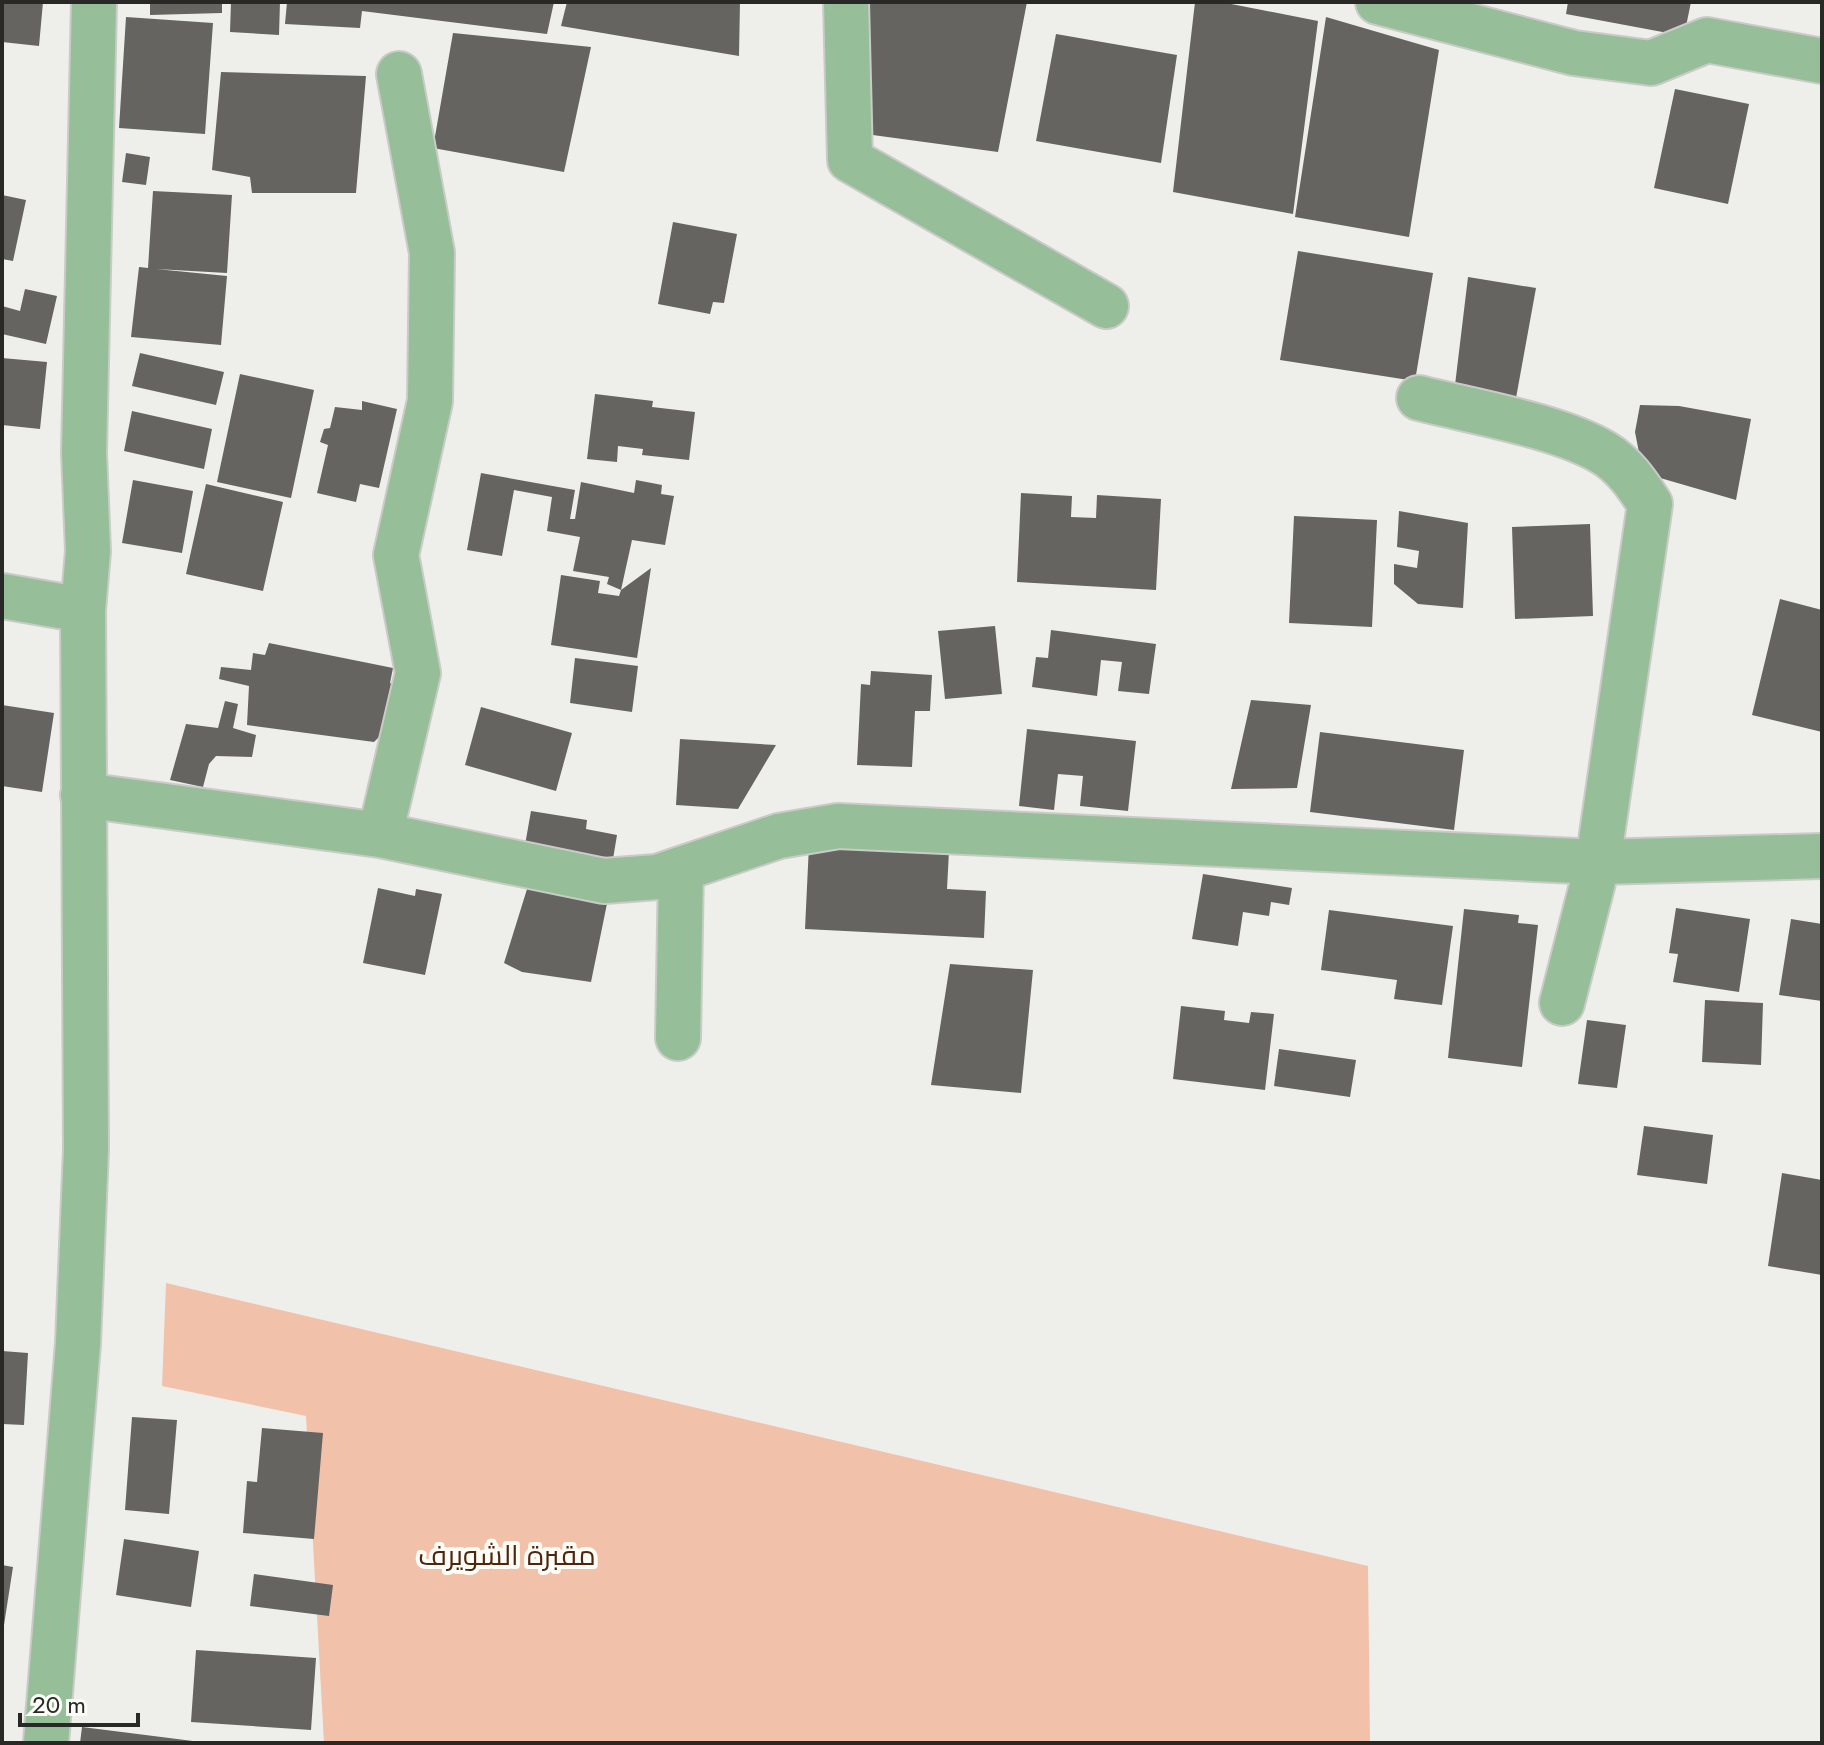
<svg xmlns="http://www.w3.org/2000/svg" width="1824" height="1745" font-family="Jost,Cairo,sans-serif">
  <rect width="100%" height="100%" fill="#eeefea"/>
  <path fill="#f2c1a9" d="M166,1283L1368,1566L1370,1743H324L306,1416L162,1386Z"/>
  <path fill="#666460" d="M2,2H43L39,46L2,42Z
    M150,2H222V13L150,15Z
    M231,2H280L279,35L230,32Z
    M287,2H554L547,34L362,11L360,28L285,24Z
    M567,2H740L739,56L561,26Z
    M863,2H1027L998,152L858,133Z
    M1195,2H1221L1318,21L1293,214L1173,192Z
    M1568,2H1691L1684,36L1566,14Z
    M126,17L213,23L205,134L119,128Z
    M1326,17L1439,50L1409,237L1295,217Z
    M453,33L591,47L564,172L433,148Z
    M1056,34L1177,55L1161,163L1036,141Z
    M221,72L366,76L356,193H252L250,177L212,170Z
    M1675,89L1749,104L1728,204L1654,188Z
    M126,153L150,157L146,185L122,182Z
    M153,191L232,195L227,273L156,269L227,276L221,345L131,337L139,267L148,268Z
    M2,195L26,200L13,261L2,259Z
    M673,222L737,234L724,303L713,302L710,314L658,304Z
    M1298,251L1433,273L1415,381L1280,360Z
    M1468,277L1536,288L1516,398L1455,385Z
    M25,289L57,296L46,344L2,334V306L20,311Z
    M140,353L224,372L216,405L132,386Z
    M2,358L47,362L40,429L2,425Z
    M240,374L314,390L291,498L217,482Z
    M595,394L653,401L652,407L695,412L689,460L642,455L643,449L618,446L617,462L587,459Z
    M362,401L397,409L379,488L360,484L356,502L317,493L328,445L320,442L324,429L330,428L335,407L362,410Z
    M1640,405L1679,406L1751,419L1736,500L1643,473L1635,432Z
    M132,411L212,429L204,469L124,451Z
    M481,473L575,490L570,519H575L581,482L634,493L636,480L662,485L661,494L674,496L665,545L632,540L621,590L607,584L609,577L573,571L580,537L547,531L552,497L514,490L502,556L467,550Z
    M133,480L193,491L182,553L122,543Z
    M206,484L283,502L263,591L186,574Z
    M1021,493L1072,496L1071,517L1096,518L1097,495L1161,499L1156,590L1017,582Z
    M1399,511L1468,523L1463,608L1418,604L1394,584V564L1417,568L1419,551L1397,547Z
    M1294,516L1377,520L1372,627L1289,623Z
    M1590,524L1593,616L1515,619L1512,527Z
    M651,568L637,658L551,645L561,575L600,581L598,593L619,596L621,590Z
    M1780,599L1822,610V732L1752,715Z
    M995,626L1002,694L945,699L938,631Z
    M1051,630L1156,644L1149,694L1118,691L1122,662L1101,660L1097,696L1032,687L1036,657L1048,658Z
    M269,643L393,668L390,683L403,688L395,721L374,742L247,725L249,686L219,679L221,667L251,670L253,653L265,655Z
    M575,658L638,666L632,712L570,703Z
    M871,671L932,675L930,711H915L912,767L857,765L861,684L870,685Z
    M1251,700L1311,705L1297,788L1231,789Z
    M225,701L238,704L233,728L256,735L252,757L216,756L209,764L203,787L170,780L186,724L218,728Z
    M2,705L54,713L42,792L2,786Z
    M481,707L572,733L556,791L465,765Z
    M1027,729L1136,741L1128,811L1080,806L1083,776L1058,774L1054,810L1019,806Z
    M1320,732L1464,750L1454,830L1310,812Z
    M680,739L776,745L738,809L676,805Z
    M531,811L587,820L586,829L617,835L610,877L522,862Z
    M809,845L949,851L947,889L986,891L984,938L805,929Z
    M532,873L610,889L591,982L522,972L504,963Z
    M1203,874L1292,888L1289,905L1271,902L1269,916L1243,912L1238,946L1192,939Z
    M378,888L415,896L416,889L442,894L425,975L363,963Z
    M1676,908L1750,919L1739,992L1673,982L1678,954L1669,953Z
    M1464,909L1519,915L1518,923L1538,925L1522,1067L1448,1058Z
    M1329,910L1453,926L1442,1005L1394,999L1397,980L1321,970Z
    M1791,919L1822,924V1001L1779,995Z
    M950,964L1033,970L1021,1093L931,1085Z
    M1705,1000L1763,1003L1761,1065L1702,1062Z
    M1181,1006L1225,1011L1224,1020L1249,1023L1251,1012L1274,1014L1265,1090L1173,1079Z
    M1587,1020L1626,1025L1617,1088L1578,1084Z
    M1279,1049L1356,1060L1350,1097L1274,1086Z
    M1644,1126L1713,1135L1707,1184L1637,1175Z
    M1782,1173L1822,1180V1275L1768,1266Z
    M2,1351L28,1353L24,1425L2,1424Z
    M132,1417L177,1420L169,1514L125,1510Z
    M262,1428L323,1433L314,1539L243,1533L247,1481L257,1482Z
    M124,1539L199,1551L191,1607L116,1595Z
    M2,1565L13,1567L4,1625H2Z
    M254,1574L333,1585L329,1616L250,1606Z
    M196,1650L316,1658L311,1730L191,1722Z
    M82,1727L193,1741V1743H80Z"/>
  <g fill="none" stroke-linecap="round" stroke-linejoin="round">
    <defs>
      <path id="minor" d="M846,2L850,160L1106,306
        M1378,2L1574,53L1651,63L1707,40L1822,61
        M1419,398C1470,411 1560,426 1604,453C1624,465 1637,484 1650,504L1598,862L1562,1003
        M2,596L83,610
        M83,795L380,835L604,881L657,877L779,836L838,826L1598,862L1822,856
        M380,835L418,673L396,555L430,401L432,253L399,74
        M678,1038L681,870
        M46,1743L78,1343L86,1149L83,610L88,551L84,453L94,2"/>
    </defs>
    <use href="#minor" stroke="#cacbc7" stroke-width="48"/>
    <use href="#minor" stroke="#95be99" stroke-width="44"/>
  </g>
  <g text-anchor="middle" stroke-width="8" stroke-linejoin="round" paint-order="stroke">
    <g font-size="28" fill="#50250e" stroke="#fcfdf7">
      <text x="507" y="1565">مقبرة الشويرف</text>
    </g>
  </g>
  <rect width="1824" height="1745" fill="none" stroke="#282927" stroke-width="8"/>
  <path d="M20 1713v12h118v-12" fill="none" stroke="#282927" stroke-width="4"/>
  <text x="32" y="1713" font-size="24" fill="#282927" stroke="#fcfdf7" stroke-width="6" paint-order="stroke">20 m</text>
</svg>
